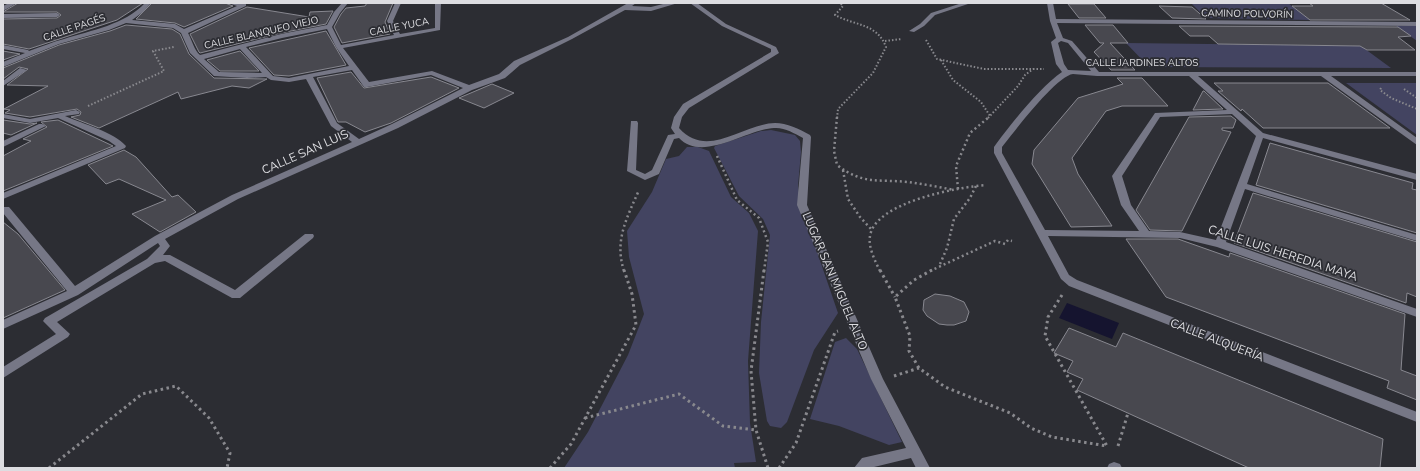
<svg xmlns="http://www.w3.org/2000/svg" width="1420" height="471" font-family="'Nunito Sans',sans-serif">
  <rect width="100%" height="100%" fill="#2c2d33"/>
  <path fill="#434461" d="M1191,3H1288L1310,20L1206,18Z
    M1396,26H1417V41Z
    M1126,43L1361,46L1391,68L1149,67Z
    M1346,83H1417V135Z
    M771,130L795,135L800,141L801,152L798,186L801,205L838,313L814,350L787,422L781,428L770,426L767,421L759,373L761,322L770,235L763,219L739,196L714,148L715,146L761,131Z
    M687,147H698L709,151L731,197L749,213L758,231L748,361L750,423L756,462L734,463L735,468H564L588,432L628,355L644,314L629,257L627,231L652,192L666,159L679,156Z
    M846,338L857,349L902,442L889,445L839,426L810,419L835,342Z"/>
  <path fill="#15142f" d="M1067,303L1119,323L1112,339L1059,318Z"/>
  <path fill="#48484f" stroke="#888890" d="M18,3H143L117,20L29,49L3,44V19L57,18L61,15L57,12H3Z
    M152,3H225L233,6L184,27L175,23L136,19Z
    M367,3H393L385,22L390,34L342,43L334,27L341,14L346,8L365,6Z
    M1309,3H1381L1410,20H1310L1292,6H1313Z
    M1068,4H1094L1106,18H1079Z
    M1159,6L1192,7L1206,19L1172,18Z
    M247,7L309,17L310,12L333,11L326,24L281,33L200,53L199,52L190,34Z
    M126,25L172,29L180,34L189,54L214,78L267,79L249,88L232,86L181,99L178,92L99,128L71,117L80,115L81,112L77,109L30,117L5,113L10,110L4,109L48,86L7,85L28,69L19,67L3,79V68L59,45L110,31Z
    M1085,25H1113L1128,43H1110L1135,70H1111L1094,52L1104,43H1100Z
    M1179,26L1398,27L1411,36L1398,37L1415,50H1367L1360,46L1218,44L1209,36H1190Z
    M326,31L346,65L289,76L274,75L249,48Z
    M3,51L20,54L3,60Z
    M240,51L259,71H220L207,60Z
    M351,72L364,88L431,77L459,88L391,123L365,132L346,122H338L317,78Z
    M1117,78H1142L1168,106H1122L1106,111L1072,158L1078,174L1112,226L1071,227L1032,164L1034,150L1078,98L1123,84Z
    M1214,83H1328L1390,128H1263L1242,109L1241,111L1218,91H1223Z
    M492,84L514,93L484,108L459,98Z
    M1203,91H1204L1223,109L1193,110Z
    M1231,116L1236,120L1233,128H1222V130L1231,132L1182,231L1150,230L1136,210L1189,117Z
    M3,120L30,124L37,123L11,135L3,133Z
    M58,120L113,146L3,191V156L31,141L23,139L47,127L41,122Z
    M1270,143L1413,183L1412,189L1417,190V233L1256,185Z
    M124,150L136,157L172,197L178,195L196,212L160,232L132,214L166,200L119,179L106,184L88,165Z
    M1253,193L1417,242V297L1407,293L1406,303L1234,243Z
    M3,222L18,234L65,290L3,318Z
    M1126,239H1178L1229,257L1230,253L1405,314L1401,370L1417,376V400L1387,388L1389,381L1166,297Z
    M935,294L950,296L964,302L969,312L966,321L954,325H947L939,324L927,316L923,310L924,300Z
    M1069,328L1116,347L1123,333L1383,439L1380,468H1249L1077,390L1083,379L1067,372L1073,361L1054,353Z"/>
  <g fill="none" stroke-linecap="round" stroke-linejoin="round">
    <path stroke="#89898e" stroke-width="2" stroke-dasharray="1.5 2" stroke-linecap="butt" d="M926,40L937,59L984,69H1044
      M885,41L902,39
      M941,60L953,80L981,102L990,116
      M1381,88L1380,90L1391,98L1417,109
      M1404,89L1417,98
      M88,106L164,71L153,51L174,47
      M837,118L838,109L873,73L886,47C877,23 855,26 835,15L843,6L840,3
      M988,118L1018,86L1025,75L1033,69"/>
    <path stroke="#89898e" stroke-width="2.5" stroke-dasharray="2 3" stroke-linecap="butt" d="M837,117L834,151L837,165C863,185 878,179 908,182C923,184 939,187 954,190
      M717,156L737,200L759,218L768,242L764,271
      M843,170L848,199L860,217L871,229
      M958,189L956,166L970,133L989,117
      M940,264L947,248L954,219L970,198L976,186
      M624,271C614,240 627,218 639,190
      M880,271C875,261 868,247 870,236C875,202 959,187 986,185
      M930,271L995,241L1005,244L1008,240L1012,241"/>
    <path stroke="#89898e" stroke-width="3" stroke-dasharray="2.5 3.5" stroke-linecap="butt" d="M764,270L751,371L756,430L768,468
      M880,270L895,297
      M932,270L914,280L895,297L910,336L909,351L919,368L945,387L1010,413L1031,428L1052,437L1107,446
      M1062,295L1048,317L1045,336L1107,446
      M894,376L919,368
      M585,418L679,394L723,426L756,430
      M1118,446L1128,413
      M49,468L142,394L176,386L209,418L230,453L227,468
      M550,468L571,444L636,325L632,294L624,270
      M779,468L796,443L835,332L838,331"/>
    <path fill="#767786" fill-rule="evenodd" d="M9,3H17L3,11V6Z
      M145,3H151L143,12L132,20L175,24L184,29L237,6L228,3L246,4V6L188,33C192,40 194,50 200,55L281,34L327,25L334,12L342,3H348L340,13L332,27L341,45L394,35L387,21L395,3H401L393,21L400,34L435,28V3H441L440,30L343,48L369,82L432,71L469,85L499,74L514,61L568,37L628,3H636L632,6L651,7L667,3H678L651,11L625,10L572,39L520,65L505,78L472,90L398,128L238,199L165,239L170,246L163,255H170L235,290L305,234H313L314,236L313,238L240,298H232L165,261L155,263L57,322L70,334L68,337L3,378V367L56,334L43,321L45,318L147,259L160,246L158,243L78,295L3,329V320L67,291L3,213V207H9L75,286L155,236L232,195L352,142L331,126L306,79L289,82L271,80L266,77L247,78L214,76L190,53L181,33L173,28L126,23L109,30L59,44L3,67V62L25,53L3,49V45L28,50L29,51C41,47 52,42 64,39C92,30 124,25 145,3ZM327,29L336,47L349,66L289,78L273,76L246,47L282,38ZM240,49L262,73L219,72L204,59ZM352,70L364,87H367L431,75L463,88L392,124L359,139L337,123L313,77Z
      M690,3H697L726,24L776,47L779,53L689,108L682,117L679,128C708,160 741,124 775,123C787,123 799,129 810,135L811,137L807,205L883,379L930,468H916L911,458L870,468H854L862,458L906,448L871,379L797,205L803,138C794,133 784,127 774,128C748,129 702,163 679,138L674,139L659,174L645,180L627,171L631,121H637L638,123L636,170L645,174L652,170L668,135L675,134L671,128L674,117L683,104L771,52V49L722,26Z
      M962,3H971L935,15L924,26L914,32L909,31L920,24L931,13Z
      M1047,3H1053L1056,19L1417,22V26L1057,23L1063,38L1072,41L1099,72H1417V76H1331L1417,138V145L1321,76H1198L1263,133L1417,174V180L1263,138L1247,184L1417,235V241L1245,189L1226,242L1417,309V317L1217,247L1180,238L1048,236L1069,275L1077,280L1417,412V422L1069,286L1061,279L994,153V147C1009,126 1041,86 1062,72L1056,64L1051,42L1056,38L1050,21ZM1061,41L1068,43L1091,71L1068,70L1064,64L1058,43ZM1073,74L1097,76H1189L1227,110L1155,113L1112,176L1121,205L1139,231L1045,230L1002,153V147C1014,132 1056,76 1073,74ZM1232,114L1256,136L1216,240L1180,232L1149,231L1131,205L1122,176L1160,117Z
      M3,14L57,13L60,15L57,17L3,18Z
      M20,68L27,70L3,86V81Z
      M76,110L80,112L79,114L65,116C83,124 114,132 126,146L125,148L3,199V193L116,146L109,141L58,118L30,123L3,118V114L30,119Z
      M39,124H42L46,126L3,147V141Z
      M1114,462L1120,464L1122,468H1107L1109,464Z"/>
  </g>
  <g text-anchor="middle" stroke-width="3.5" stroke-linejoin="round" paint-order="stroke">
    <g font-size="10" fill="#dddde1" stroke="#2c2d33">
      <text transform="translate(1247 13) rotate(1)" y="4">CAMINO POLVORÍN</text>
      <text transform="translate(399 26) rotate(-11)" y="4">CALLE YUCA</text>
      <text transform="translate(74 27) rotate(-19)" y="4">CALLE PAGÉS</text>
      <text transform="translate(261 32) rotate(-13)" y="4">CALLE BLANQUEO VIEJO</text>
      <text x="1142" y="66">CALLE JARDINES ALTOS</text>
    </g>
    <g font-size="12" fill="#dddde1" stroke="#2c2d33">
      <text transform="translate(305 152) rotate(-24)" y="4">CALLE SAN LUIS</text>
      <text transform="translate(1283 253) rotate(18)" y="4">CALLE LUIS HEREDIA MAYA</text>
      <text transform="translate(835 281) rotate(67)" y="4">LUGAR SAN MIGUEL ALTO</text>
      <text transform="translate(1217 340) rotate(21)" y="4">CALLE ALQUERÍA</text>
    </g>
  </g>
  <rect width="1420" height="471" fill="none" stroke="#dddde1" stroke-width="8"/>
</svg>
